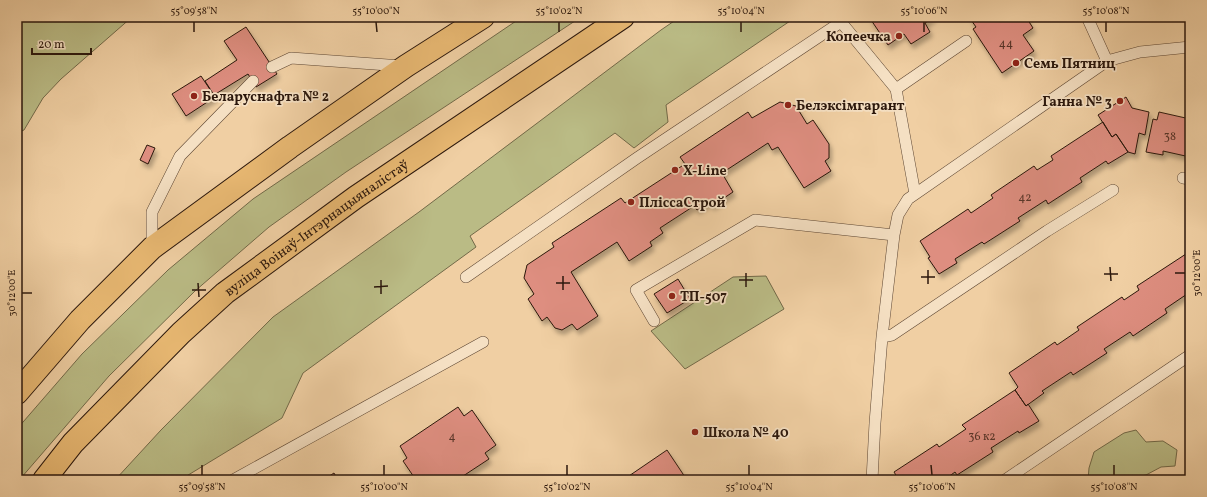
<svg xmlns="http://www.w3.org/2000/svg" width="1207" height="497" font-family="Vollkorn,serif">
  <defs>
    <filter id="shadow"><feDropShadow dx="2.5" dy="4.5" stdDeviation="2" flood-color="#0004"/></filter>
  </defs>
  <rect width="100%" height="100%" fill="#f0cfa3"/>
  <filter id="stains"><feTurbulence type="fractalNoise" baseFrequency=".005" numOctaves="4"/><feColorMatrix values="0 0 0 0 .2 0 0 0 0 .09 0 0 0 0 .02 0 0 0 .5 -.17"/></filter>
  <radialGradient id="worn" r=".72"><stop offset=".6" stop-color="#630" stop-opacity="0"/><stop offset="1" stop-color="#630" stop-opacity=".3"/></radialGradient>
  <path fill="#babb85" stroke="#726948" d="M17,17H132L61,79L43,98L24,130L17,133V102L19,99L17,85Z
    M522,17H581L346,172L269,227L195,291L109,376L21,478L17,480V429L82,354L168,270L253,199Z
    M680,17H796L666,105L668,122L634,148L615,133L470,236L476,247L303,373L282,418L180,480H115L161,430L273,317L419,212L661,30Z
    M766,276L784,309L685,369L651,331L733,277Z
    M1136,430L1146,442L1163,441L1177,450L1175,466L1161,467L1146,475L1131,478L1117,480H1088L1089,468L1094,452L1124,433Z"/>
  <path fill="#de8e80" stroke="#2b170c" filter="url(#shadow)" d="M869,17H934L925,23L930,32L911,44L904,34L888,45Z
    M969,17H1026L1033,28L1023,35L1034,51L1002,73L973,29L976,27Z
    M246,27L277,74L256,87L248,74L214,95L205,81L237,60L224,41Z
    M201,76L215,97L186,116L172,94Z
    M1126,97L1132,108L1149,112L1145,135L1139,133L1135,154L1128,152L1116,134L1112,137L1098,115Z
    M780,102L796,106L807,124L813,120L829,144V158L825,161L831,171L804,188L778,147L772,150L768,143L722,173L733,192L712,206L709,202L697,210L694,206L660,228L663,233L650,242L652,246L629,261L617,242L571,272L598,316L577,330L572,324L562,330L555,328L547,317L542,321L528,299L534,294L524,278L527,265L554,247L552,243L621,198L625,203L685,164L680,157L748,112L752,118Z
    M1159,112L1190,119V157L1163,151V155L1146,152L1153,119L1157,120Z
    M1103,122L1112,137L1116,134L1128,152L1108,164L1106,161L1080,178L1082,182L1048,204L1046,200L1018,218L1020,221L984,244L982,242L955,259L957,263L939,274L928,258L930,257L920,241L968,209L971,213L993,198L991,195L1034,166L1037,170L1053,160L1051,156Z
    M147,145L155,148L148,164L140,160Z
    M1189,252L1190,254V292L1165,309L1167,313L1133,336L1130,332L1104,349L1107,353L1073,375L1071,372L1042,391L1044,393L1026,406L1015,390L1018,387L1009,373L1055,342L1057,345L1079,330L1077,327L1122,297L1124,300L1139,290L1137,286Z
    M678,279L690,299L667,313L654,294Z
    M1015,390L1026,406L1028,404L1039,421L1019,433L1018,431L991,448L993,452L957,475L955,472L944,480H899L894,472L937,444L939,447L966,429L962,425Z
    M458,407L464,416L472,410L496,445L485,453L489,459L457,480H416L403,461L407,458L400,446Z
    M667,450L687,480H623Z
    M334,473L338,480H323Z"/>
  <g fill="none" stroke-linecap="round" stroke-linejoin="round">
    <defs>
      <path id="lane" d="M1087,17L1107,61
        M272,67L291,58L402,66
        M896,89L966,41
        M1183,178L1190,179
        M152,248V212L180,156L253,81
        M466,277L637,158L841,22L896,89L915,194
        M654,321L636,290L755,220L894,235
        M882,337L892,335L1047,231L1113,190
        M233,480L483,342
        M872,480L875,423L882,337L894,235L898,215L908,199L1107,61L1140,52L1190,47
        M1005,480L1190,355"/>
      <g id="primary">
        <path d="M17,393L80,320L152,248L290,147L406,66L483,17"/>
        <path id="s1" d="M44,480L73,443L181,333L225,293L356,197L623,17"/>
      </g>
    </defs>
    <use href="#lane" stroke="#5c4532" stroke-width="12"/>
    <use href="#primary" stroke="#2b170c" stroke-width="24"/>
    <use href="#lane" stroke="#f5e0c3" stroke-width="11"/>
    <use href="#primary" stroke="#e8b872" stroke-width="22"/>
  </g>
  <path fill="none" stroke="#2b170c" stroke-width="1.5" d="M194,22V32M376,22L377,32M559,22V32M741,22V32M924,22V32M1106,22V32M1110,267L1111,281M928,270V284M746,273V287M1175,273H1185M1104,274H1118M563,276V290M921,277H935M381,280V294M739,280H753M198,283L199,297M556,283H570M374,287L388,286M192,290H206M22,293H32M202,465V475M384,465V475M567,465V475M749,465V475M931,465L932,475M1114,465V475"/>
  <g fill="#8f2418" stroke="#f5e0c3" stroke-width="1.5">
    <circle cx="899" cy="36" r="4"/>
    <circle cx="1016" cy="63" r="4"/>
    <circle cx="194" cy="96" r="4"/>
    <circle cx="1120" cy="101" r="4"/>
    <circle cx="788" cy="105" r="4"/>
    <circle cx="675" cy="170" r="4"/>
    <circle cx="631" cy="202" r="4"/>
    <circle cx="672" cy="296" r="4"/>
    <circle cx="695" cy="432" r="4"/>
  </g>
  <g text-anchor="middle" stroke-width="3.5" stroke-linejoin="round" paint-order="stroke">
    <g font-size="12" fill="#583529">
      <text x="1006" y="47">44</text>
      <text x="1170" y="140">38</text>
      <text x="1025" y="201">42</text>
      <text x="452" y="440">4</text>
      <text x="982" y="440">36 к2</text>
    </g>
    <g font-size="14" font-weight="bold" fill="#2b170c" stroke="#f5e0c3" text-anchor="start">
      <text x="891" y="41" text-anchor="end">Копеечка</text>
      <text x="1024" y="68">Семь Пятниц</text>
      <text x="202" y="101">Беларуснафта № 2</text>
      <text x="1112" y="106" text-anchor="end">Ганна № 3</text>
      <text x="796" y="110">Белэксімгарант</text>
      <text x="683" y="175">X-Line</text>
      <text x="639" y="207">ПліссаСтрой</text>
      <text x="680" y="301">ТП-507</text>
      <text x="703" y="437">Школа № 40</text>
    </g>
    <g font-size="14" fill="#2b170c" stroke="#f5e0c3">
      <text dy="5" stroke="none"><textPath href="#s1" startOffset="373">вуліца Воінаў-Інтэрнацыяналістаў</textPath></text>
    </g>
  </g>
  <rect width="1207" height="497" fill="none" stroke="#f0cfa3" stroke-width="44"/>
  <path d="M32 48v6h59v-6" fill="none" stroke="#2b170c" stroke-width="2"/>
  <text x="38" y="48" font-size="12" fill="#2b170c" stroke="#f5e0c3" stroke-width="3" paint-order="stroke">20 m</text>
  <rect x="22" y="22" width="1163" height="453" fill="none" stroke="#2b170c" stroke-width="1.5"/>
  <g font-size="10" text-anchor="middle" fill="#2b170c">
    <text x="194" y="14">55°09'58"N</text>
    <text x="376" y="14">55°10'00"N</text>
    <text x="559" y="14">55°10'02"N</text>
    <text x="741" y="14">55°10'04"N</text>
    <text x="924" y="14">55°10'06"N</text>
    <text x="1106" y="14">55°10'08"N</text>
    <text transform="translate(1196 273) rotate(-90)" y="4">30°12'00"E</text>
    <text transform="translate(11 293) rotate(-90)" y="4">30°12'00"E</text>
    <text x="202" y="490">55°09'58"N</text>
    <text x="384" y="490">55°10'00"N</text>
    <text x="567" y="490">55°10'02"N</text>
    <text x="749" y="490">55°10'04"N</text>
    <text x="932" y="490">55°10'06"N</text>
    <text x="1114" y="490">55°10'08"N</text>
  </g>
  <rect width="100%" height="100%" filter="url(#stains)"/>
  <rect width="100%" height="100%" fill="url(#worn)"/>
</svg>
